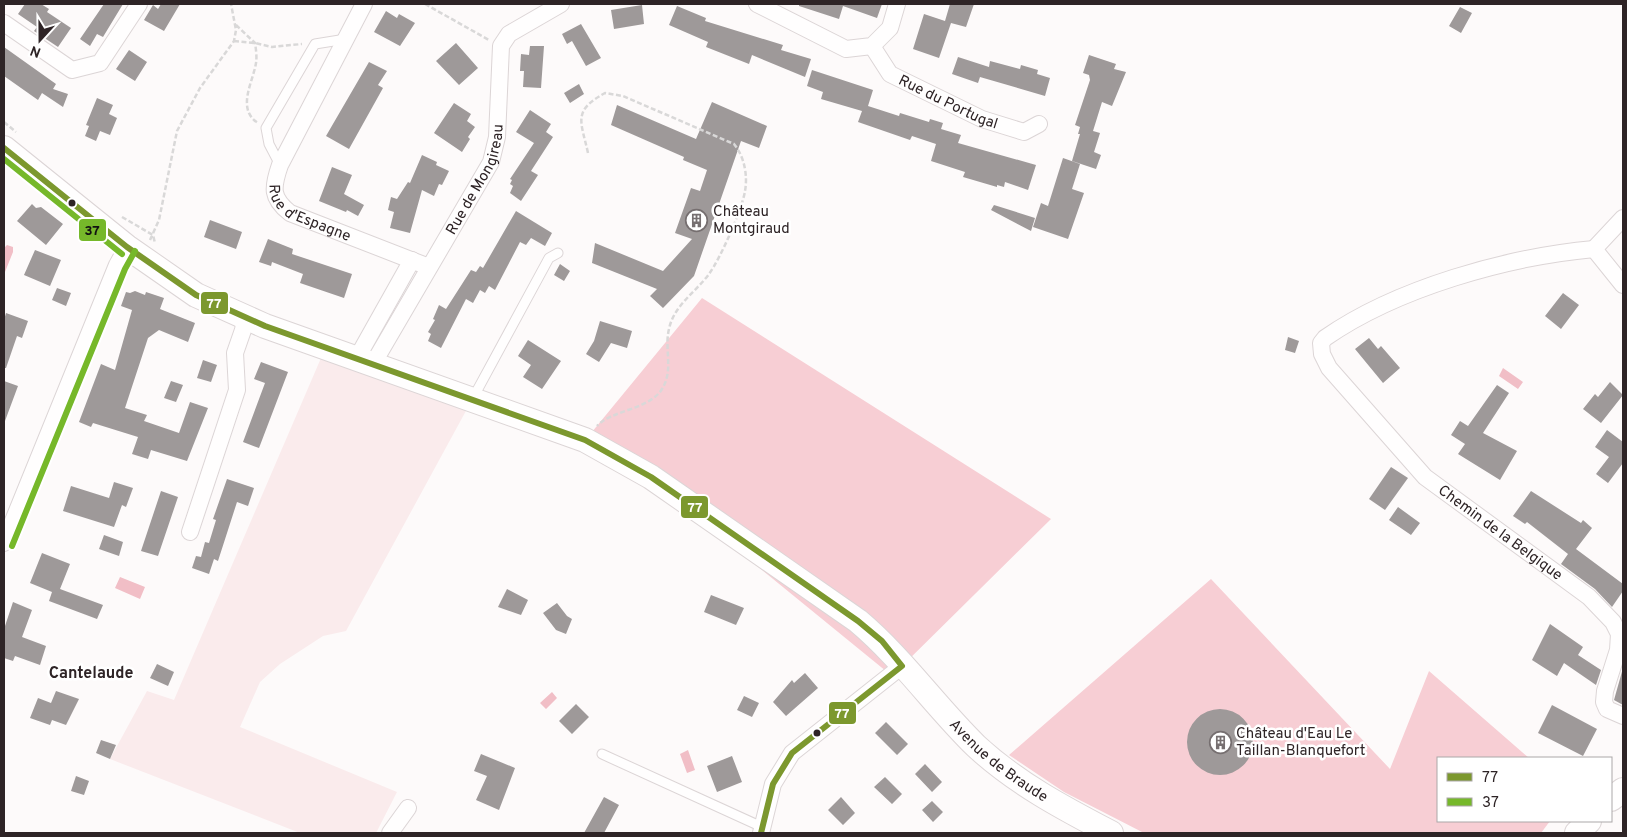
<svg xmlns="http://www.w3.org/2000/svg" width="1627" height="837" font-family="Overpass,sans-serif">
  <rect width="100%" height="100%" fill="#fdfafa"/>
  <path fill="#faebec" d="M321,358L467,409L346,631L323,636L280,664L260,682L240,727L397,792L376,833H300L110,759L147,691L174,700Z"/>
  <path fill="#f7ced4" d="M702,298L1051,519L892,676L713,530L627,474L578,449Z
    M1211,579L1390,769L1429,671L1529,758H1438V821H1550L1541,833H1144L1064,792L1009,755Z"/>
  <path fill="#f1bec6" d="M7,245L13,247V252L5,272L4,248Z
    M1503,368L1523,382L1518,389L1499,376Z
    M120,577L145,587L140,599L115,588Z
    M552,692L557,698L546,709L540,703Z
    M688,750L695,770L687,773L680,754Z"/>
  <path fill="#9e9999" d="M25,4H41L49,9L47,12L71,28L58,47L34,31L37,27L18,14Z
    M104,4H123L103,37L97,34L90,46L80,39Z
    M161,4H180L164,31L144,20L153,5L158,9Z
    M799,4H882L877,18L843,6L839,19L799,6Z
    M950,4H974L966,27L951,23L939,58L913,49L924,14L945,21Z
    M642,5L644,24L614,29L611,10Z
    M677,6L706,18L705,21L783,45L781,50L811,59L805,77L752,55L749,64L706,47L708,42L669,25Z
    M1460,7L1472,13L1461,33L1449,26Z
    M386,11L397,18L399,14L415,23L400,46L374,32Z
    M581,24L601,58L586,66L572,41L567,44L562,34Z
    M456,43L478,68L459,85L436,61Z
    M530,46H544L541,88L523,87L524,71H520L521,54L529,55Z
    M4,47L56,84L53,89L68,94L63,107L42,93L38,100L4,76Z
    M129,50L147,62L135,81L116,69Z
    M1089,55L1116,64L1114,69L1126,72L1112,106L1102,102L1093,131L1100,133L1094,152L1101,155L1096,169L1072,161L1080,134H1078L1080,127L1075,125L1090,80L1089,75L1083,73Z
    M958,57L989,67L990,61L1020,69L1021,65L1038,70L1037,74L1050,78L1045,96L980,77L978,83L952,74Z
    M369,62L387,71L378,85L383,88L349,149L326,136Z
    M812,70L873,90L868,106L899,116L900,113L929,122L930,119L943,123L941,129L961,135L958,143L1036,165L1028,190L1005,182L1004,187L997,185V187L963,177L965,172L931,161L936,144L912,136L910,140L858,122L862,111L821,99L823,92L807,86Z
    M579,84L584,94L570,103L564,93Z
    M97,98L113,105L109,114L117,118L110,135L100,131L96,141L85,136L89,126L86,125Z
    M712,102L767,126L759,148L741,141L694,276L663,308L650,296L657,289L592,263L595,243L663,271L692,239L675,233L691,188L700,191L707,170L683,160L684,157L611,125L617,105L696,139Z
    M454,103L471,114L467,121L475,127L468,137L470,139L462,152L434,133Z
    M530,110L551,124L546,132L553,137L531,171L538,175L521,201L510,193L513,186L510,184L512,180L510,179L534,143L516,132Z
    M422,155L437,162L436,165L449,171L442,185L439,184L434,196L422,190L410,233L390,228L394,212L388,210L391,197L397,199L408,182L410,183Z
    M1063,158L1080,164L1072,189L1084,193L1068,239L1033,227L1041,203L1048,206Z
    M332,167L352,175L344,194L364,205L358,216L347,210L346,212L319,201Z
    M32,204L36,208L41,207L63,224L46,245L17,221Z
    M994,205L1035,218L1031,231L991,210Z
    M516,211L552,233L545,246L531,238L526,245L520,242L495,290L489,286L485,293L480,290L473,303L466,299L441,348L428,341L431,334L428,332L435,320L433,319L439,305L446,309L471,270L476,272L480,266L483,268Z
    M210,220L242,232L236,249L204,237Z
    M268,239L293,249L292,254L352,274L344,298L300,283L303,274L272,262L271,266L259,262Z
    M35,250L61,260L50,286L24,275Z
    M560,264L570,271L564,281L554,275Z
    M57,288L71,293L66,306L52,300Z
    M135,291L145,295L146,292L164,298L160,309L195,323L188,342L159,330L148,338L125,408L147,415L144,421L179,433L190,402L208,408L187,461L151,450L148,459L132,454L138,437L93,423L91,427L79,422L101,364L115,370L132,310L121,306L126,292L130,293Z
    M1563,293L1579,305L1561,329L1545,316Z
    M6,313L28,321L22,338L17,336L6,368H4V320Z
    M600,321L632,331L627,348L611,343L599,362L586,354L594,341Z
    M1288,337L1299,341L1295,353L1285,350Z
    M1369,338L1378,349L1381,346L1400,368L1383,383L1355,349Z
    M528,340L561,361L542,389L523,377L531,365L518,356Z
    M203,360L217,365L211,382L197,378Z
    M261,362L288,372L259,448L243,442L265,383L254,379Z
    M4,381L18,386L5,421H4Z
    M171,381L183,385L176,402L164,398Z
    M1610,382L1623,395L1601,423L1583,409L1595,394L1598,397Z
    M1497,385L1509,393L1483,433L1517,451L1500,480L1458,454L1465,444L1451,435L1460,421L1468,426Z
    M1607,430L1623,442V463L1608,483L1596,474L1609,457L1595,447Z
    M1391,467L1408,478L1385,510L1369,499Z
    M227,479L254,488L248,506L237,502L218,561L214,559L209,574L192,568L196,556L201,557L205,542L209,543L216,520L213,519Z
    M114,482L133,488L126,507L122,505L114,527L63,511L71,486L109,498Z
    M161,491L178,497L158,556L141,551Z
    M1531,491L1581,523L1583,520L1592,528L1576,549L1623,584V591L1612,607L1595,589L1561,564L1568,554L1527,522L1525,524L1513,516Z
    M1398,507L1420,523L1411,535L1389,520Z
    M104,535L123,542L119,556L99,549Z
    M42,553L70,564L60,589L103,605L97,619L49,601L52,592L30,583Z
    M507,589L528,600L521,615L498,607Z
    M711,595L744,608L736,625L704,612Z
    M13,602L32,610L22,637L46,646L40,665L15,656L13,661L4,658V629Z
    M557,603L567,616L572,619L566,634L556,630L543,613Z
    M1550,624L1583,647L1578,655L1601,670L1596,685L1564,663L1557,676L1532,660Z
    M157,664L174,672L168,686L150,678Z
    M1623,668V705L1614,700Z
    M805,673L818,688L786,716L773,702L792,680L794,683Z
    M56,691L79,699L66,725L52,720L50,725L30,718L38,698L51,703Z
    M744,696L759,703L752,717L737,710Z
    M576,704L589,717L572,734L559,721Z
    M1552,705L1597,729L1583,756L1538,733Z
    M1187 742a33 33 0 1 1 66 0a33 33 0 1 1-66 0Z
    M886,722L908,744L897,755L875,733Z
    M101,740L116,745L110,759L96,753Z
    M481,754L515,768L499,810L476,800L487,776L474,771Z
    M732,756L742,782L717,792L707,766Z
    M925,764L942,782L932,792L915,774Z
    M76,776L89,781L84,795L71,791Z
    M885,777L902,794L892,804L874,787Z
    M604,797L619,805L604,833H584Z
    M841,797L855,813L843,825L828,810Z
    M932,801L943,812L933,822L922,810Z"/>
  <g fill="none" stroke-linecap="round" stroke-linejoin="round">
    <defs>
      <path id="lane" d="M280,165L269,144L266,128L315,44L346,39
        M473,398L549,258L558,253
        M602,754L762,827"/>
      <g id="street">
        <path id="s1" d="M364,4L280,165C272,188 271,198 290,213L429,267"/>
        <path d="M757,4L846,49L872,46L890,28L897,4"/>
        <path d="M4,23L72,70L100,63L139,4"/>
        <path id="s2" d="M872,46L890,74L982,119L1024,132L1039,124"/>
        <path d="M1623,218L1594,249L1623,285"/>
        <path id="s3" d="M1594,249C1507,257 1397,288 1325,338L1321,343L1322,354L1329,368L1425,477L1589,597L1613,622L1619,634L1618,650L1605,691L1604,702L1607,709L1623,716"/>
        <path d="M357,358L412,260"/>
        <path id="s4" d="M373,364L491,162L497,137L501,46L509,34L561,4"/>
        <path d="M190,532L237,390L235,353L243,330L245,317"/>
        <path d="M4,543L117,265L127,247"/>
        <path d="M390,833L408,808"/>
        <path d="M761,833L773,784L792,753L902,666"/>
      </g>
      <g id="secondary">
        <path id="s5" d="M4,148L127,247L196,295L265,326L585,440L651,477L858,621C902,658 935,706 976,746C1016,783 1063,808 1111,833"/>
        <path d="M1611,799L1623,790"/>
        <path d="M1577,833L1589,821"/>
      </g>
    </defs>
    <use href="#lane" stroke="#dcd5d6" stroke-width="11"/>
    <use href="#street" stroke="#dcd5d6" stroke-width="18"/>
    <use href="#secondary" stroke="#dcd5d6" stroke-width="26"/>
    <path stroke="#d9d8d8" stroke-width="2.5" stroke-dasharray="5 2.5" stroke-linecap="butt" d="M425,4L489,40
      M236,25L255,43C256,49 257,57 256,63C253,82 236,109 258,123
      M234,41L255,43L272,47L302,44
      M4,122L16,132
      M588,153C581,121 572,111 605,93L623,96L734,144C744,156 748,175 745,191C742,210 720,259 709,274C695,293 674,305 669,329C664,349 674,370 662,389C649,410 611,410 597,426
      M122,217L153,235L155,243
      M150,240L159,220L177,131L200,88L234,41L236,30L231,4"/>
    <use href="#lane" stroke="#fffefe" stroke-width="9"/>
    <use href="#street" stroke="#fffefe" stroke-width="16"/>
    <use href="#secondary" stroke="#fffefe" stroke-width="24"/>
    <defs>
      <path id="bus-1" d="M4,148L127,247L196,295L265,326L585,440L651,477L858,621L882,641L902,666
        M761,833L773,784L792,753L902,666"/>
      <path id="bus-2" d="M4,159L122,254
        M12,546L125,269L135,251"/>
    </defs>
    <use href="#bus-1" stroke="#fff" stroke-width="10"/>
    <use href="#bus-2" stroke="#fff" stroke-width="10"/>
    <use href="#bus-1" stroke="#7c982e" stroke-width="6"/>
    <use href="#bus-2" stroke="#76b82a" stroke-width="6"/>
  </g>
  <defs>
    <symbol id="building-ring" viewBox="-11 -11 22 22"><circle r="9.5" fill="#fff" stroke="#766f70" stroke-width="1.5"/><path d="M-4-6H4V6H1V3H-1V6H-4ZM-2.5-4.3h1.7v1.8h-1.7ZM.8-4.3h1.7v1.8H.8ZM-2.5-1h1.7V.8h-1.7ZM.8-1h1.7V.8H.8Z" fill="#766f70"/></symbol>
  </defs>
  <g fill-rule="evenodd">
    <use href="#building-ring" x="684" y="208" width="25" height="25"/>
    <use href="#building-ring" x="1208" y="730" width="25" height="25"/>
  </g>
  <g fill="#2e2426" stroke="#fff" stroke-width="2">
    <circle cx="72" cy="203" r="4.5"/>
    <circle cx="817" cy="733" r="4.5"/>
  </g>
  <g text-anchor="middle" stroke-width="5" stroke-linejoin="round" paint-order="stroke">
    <g font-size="15" fill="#2e2426" stroke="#fff">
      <text dy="5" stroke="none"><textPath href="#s2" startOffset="98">Rue du Portugal</textPath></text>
      <text dy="5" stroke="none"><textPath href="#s4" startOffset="212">Rue de Mongireau</textPath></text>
      <text dy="5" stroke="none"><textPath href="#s1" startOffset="251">Rue d'Espagne</textPath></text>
      <text dy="5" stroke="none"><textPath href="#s3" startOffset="558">Chemin de la Belgique</textPath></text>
      <text dy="5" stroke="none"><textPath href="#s5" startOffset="1184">Avenue de Braude</textPath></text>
    </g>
    <g font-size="15" fill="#2e2426" stroke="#fff" text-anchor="start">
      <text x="713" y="216">Château<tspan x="713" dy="17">Montgiraud</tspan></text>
      <text x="1236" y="738">Château d'Eau Le<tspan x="1236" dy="17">Taillan-Blanquefort</tspan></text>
    </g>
    <g font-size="16" font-weight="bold" fill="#2e2426" stroke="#fff">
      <text x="91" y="678">Cantelaude</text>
    </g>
  </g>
  <g stroke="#fff" stroke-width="2">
    <rect x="78" y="218" width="29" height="24" rx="5" fill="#76b82a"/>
    <rect x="200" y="291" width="29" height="24" rx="5" fill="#7c982e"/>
    <rect x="680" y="495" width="29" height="24" rx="5" fill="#7c982e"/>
    <rect x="828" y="701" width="29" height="24" rx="5" fill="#7c982e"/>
  </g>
  <g font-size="14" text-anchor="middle" font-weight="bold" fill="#fff">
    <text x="214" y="308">77</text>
    <text x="695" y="512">77</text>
    <text x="842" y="718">77</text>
  </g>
  <g font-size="14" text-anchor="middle" font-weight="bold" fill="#111">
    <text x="92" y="235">37</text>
  </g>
  <rect width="1627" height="837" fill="none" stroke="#2e2426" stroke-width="10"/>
  <rect x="1437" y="757" width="175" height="65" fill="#ffffff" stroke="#aba7a8"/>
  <rect x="1447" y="773" width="25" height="8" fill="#7c982e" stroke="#aba7a8"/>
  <text x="1482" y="782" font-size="15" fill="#2e2426">77</text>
  <rect x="1447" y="798" width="25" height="8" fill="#76b82a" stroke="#aba7a8"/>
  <text x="1482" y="807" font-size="15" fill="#2e2426">37</text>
  <g transform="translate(40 40) rotate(201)" stroke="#ffffff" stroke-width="4" paint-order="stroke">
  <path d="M0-4L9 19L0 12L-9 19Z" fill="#2e2426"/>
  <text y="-8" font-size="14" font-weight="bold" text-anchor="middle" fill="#2e2426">N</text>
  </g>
</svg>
